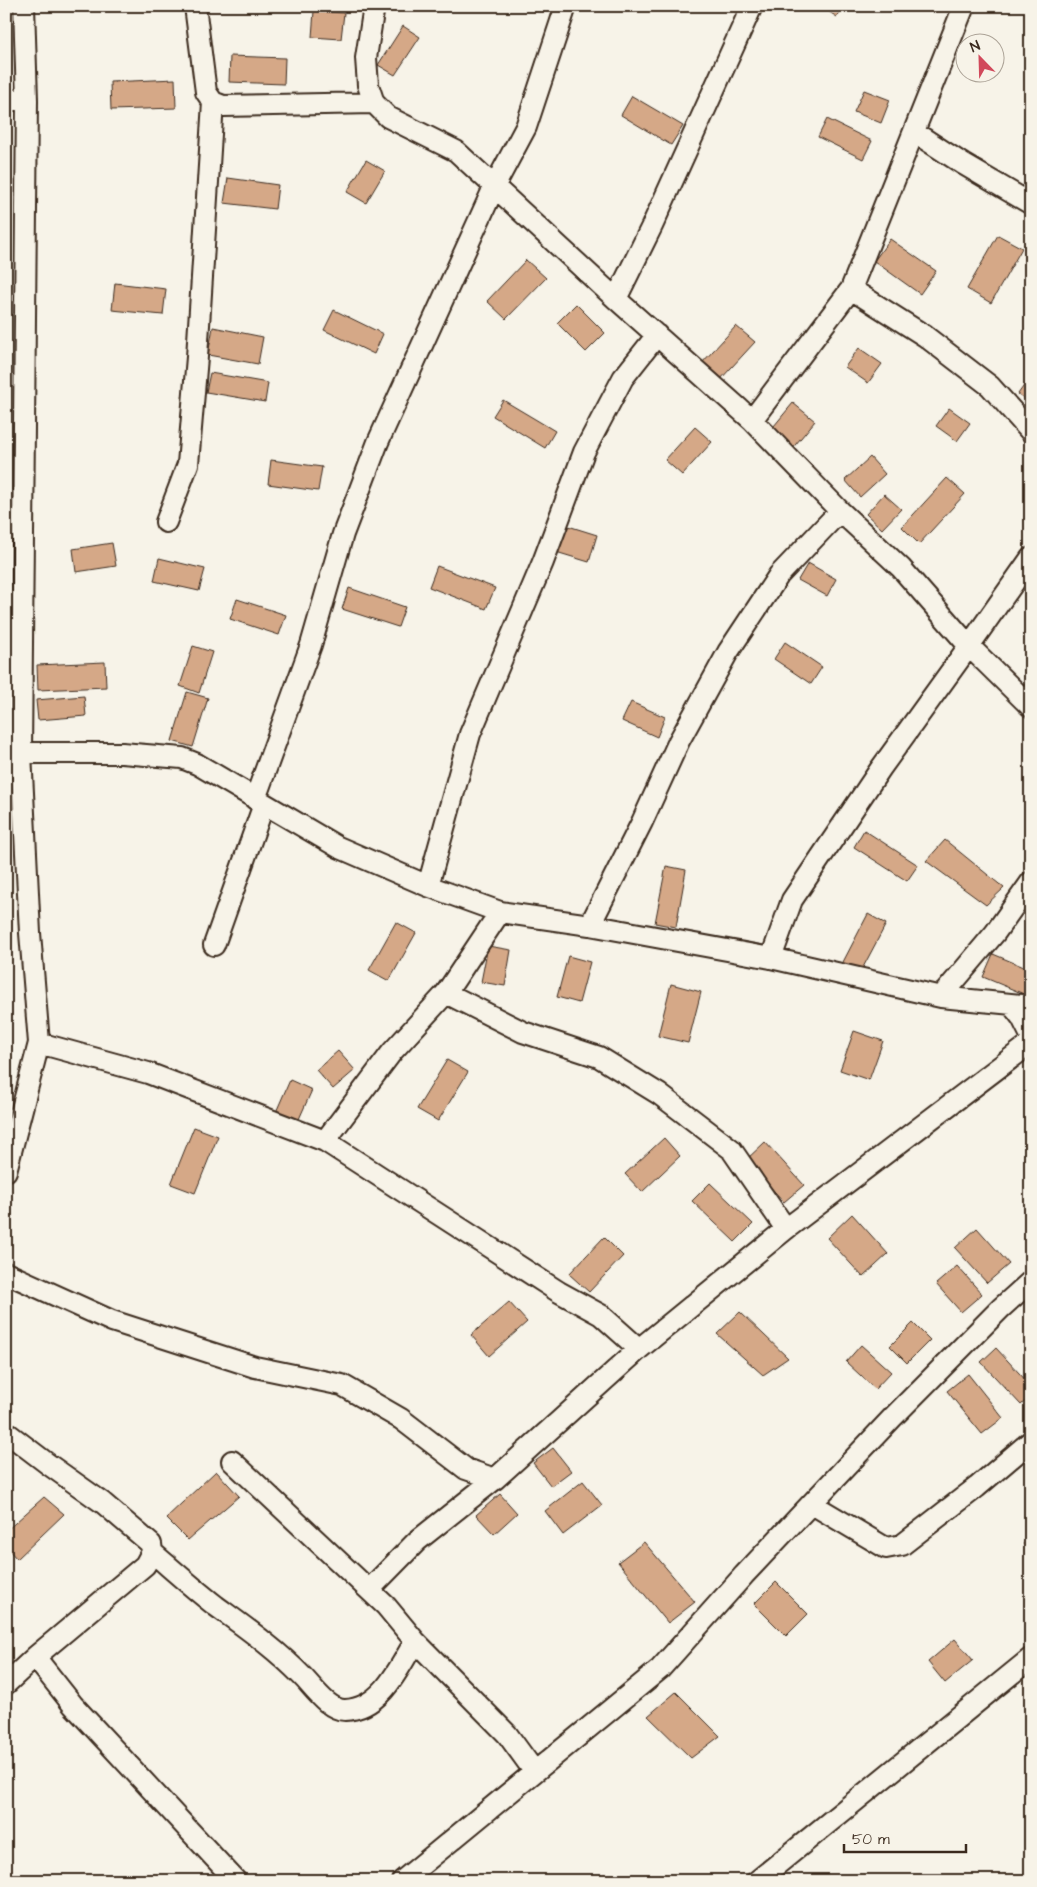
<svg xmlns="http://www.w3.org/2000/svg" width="1037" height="1887" font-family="'Architects Daughter',sans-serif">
  <rect width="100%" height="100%" fill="#f7f3e8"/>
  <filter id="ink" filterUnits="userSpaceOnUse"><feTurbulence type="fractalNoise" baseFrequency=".02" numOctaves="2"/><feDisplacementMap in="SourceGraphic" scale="10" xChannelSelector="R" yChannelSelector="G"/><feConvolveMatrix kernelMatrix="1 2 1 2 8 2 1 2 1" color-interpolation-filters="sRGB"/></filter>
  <g filter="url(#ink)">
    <path fill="#d5a887" stroke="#3b2a1e" d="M820,6H844L837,17Z
      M314,11L344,13L341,39L312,37Z
      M403,26L420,37L395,75L378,65Z
      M230,56L285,58L284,84L229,82Z
      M175,79L176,108L111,110L110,82Z
      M864,90L890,100L881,123L854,112Z
      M632,96L683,126L671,145L621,115Z
      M827,119L872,141L863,159L818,137Z
      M366,160L385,171L366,203L347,192Z
      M228,178L278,185L275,209L224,203Z
      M998,235L1022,248L991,303L967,289Z
      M890,239L936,271L920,294L874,261Z
      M526,260L546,278L506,319L487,301Z
      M115,283L166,289L163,315L112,310Z
      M576,304L605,333L586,352L557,323Z
      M334,310L383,334L374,354L324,330Z
      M736,326L755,342L719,381L701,364Z
      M213,327L263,337L258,364L208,355Z
      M859,348L882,364L868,383L845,367Z
      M210,373L268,383L265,402L206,392Z
      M1031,376V403L1018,394Z
      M503,400L555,431L545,448L493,416Z
      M793,403L815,421L791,450L769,432Z
      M949,408L970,423L957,441L936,426Z
      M695,427L712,442L682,475L665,460Z
      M870,457L885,474L860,497L845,480Z
      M271,460L322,467L318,491L268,484Z
      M947,478L965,494L919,544L902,527Z
      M884,494L901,509L882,529L866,514Z
      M565,525L597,535L589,562L556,552Z
      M112,543L116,566L76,572L73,549Z
      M159,558L205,569L199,591L154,581Z
      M808,563L836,579L827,596L798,580Z
      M437,566L495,588L486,609L429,587Z
      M349,588L405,607L398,627L342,609Z
      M237,599L286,615L279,635L230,619Z
      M785,642L822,667L811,684L774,659Z
      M193,646L212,652L199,693L180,686Z
      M105,662L106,687L38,690L37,665Z
      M187,692L208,698L193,747L172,741Z
      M84,696L86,716L38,720L36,700Z
      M631,702L665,717L657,737L622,721Z
      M864,830L918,865L907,881L854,847Z
      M945,840L1004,888L986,905L926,861Z
      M666,866L686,870L676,927L655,923Z
      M868,914L886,924L860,973L842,964Z
      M396,922L416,933L389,981L369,970Z
      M488,946L511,950L505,986L481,982Z
      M993,954L1031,970V997L983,977Z
      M568,956L590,962L579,1003L557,997Z
      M671,984L701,992L688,1043L658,1036Z
      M854,1031L883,1041L869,1080L840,1070Z
      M338,1051L355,1070L333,1089L316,1070Z
      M447,1060L468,1072L438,1121L417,1109Z
      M290,1080L312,1090L295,1128L273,1119Z
      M194,1127L218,1136L195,1193L171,1184Z
      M664,1138L680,1156L642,1192L625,1174Z
      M765,1142L804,1185L784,1202L746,1160Z
      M710,1183L753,1224L735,1242L692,1201Z
      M852,1214L888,1254L863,1277L827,1238Z
      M977,1228L1009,1264L987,1283L955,1248Z
      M604,1237L623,1256L589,1292L569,1274Z
      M957,1266L982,1294L961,1312L936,1284Z
      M509,1302L527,1322L489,1356L471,1335Z
      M740,1312L788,1358L763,1375L717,1334Z
      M913,1323L930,1340L907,1363L890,1346Z
      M861,1345L891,1372L875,1389L846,1362Z
      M996,1348L1031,1386V1396L1021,1405L981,1362Z
      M968,1374L1003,1418L982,1434L947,1391Z
      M553,1448L571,1471L551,1486L533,1463Z
      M216,1471L239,1496L188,1540L166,1518Z
      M583,1481L602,1505L563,1535L545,1511Z
      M500,1494L517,1513L494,1534L476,1515Z
      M44,1497L64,1514L17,1559L6,1547V1531Z
      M1031,1536V1552L1023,1544Z
      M644,1542L695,1602L668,1623L618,1562Z
      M776,1582L808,1614L786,1636L754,1604Z
      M955,1639L973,1660L945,1683L928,1662Z
      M676,1692L720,1736L691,1758L648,1716Z"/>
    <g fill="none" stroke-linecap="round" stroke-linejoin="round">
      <defs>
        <path id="minor" d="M24,6L27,100
          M195,6L206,92L213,102L223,106L374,103
          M374,6L366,58L368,85L374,103L388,117L456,151L616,299L752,420L840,511L901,568L969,646L1031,707
          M6,100H27L21,753L30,933L39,1043L6,1171
          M914,132L963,164L1031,204
          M851,289L925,336L990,386L1031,432
          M616,299L652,226L752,6
          M752,420L851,289L964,6
          M166,522L188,464L197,357L213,102
          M6,753H122L182,758L197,764L338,847L428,886L500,912L590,925L771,958L941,997L1031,1006
          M255,799L311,645L343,534L378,442L495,185L526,127L566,6
          M428,886L470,734L543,562L584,452L623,378L657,335
          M590,925L642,822L679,741L728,652L779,575L840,511
          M214,945L264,804
          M771,958L792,900L881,768L969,646L1031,558
          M446,993L523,1032L599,1057L659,1094L731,1149L786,1229
          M941,997L995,933L1031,882
          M1012,1005L1022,1018L1031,1036
          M39,1043L148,1073L325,1141L559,1292L601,1315L639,1349
          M325,1141L392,1052L446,993L500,912
          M6,1273L112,1321L255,1367L342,1385L401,1419L466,1469L495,1479
          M6,1432L48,1464L103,1503L151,1544L152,1552L145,1565L35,1657L6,1684
          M232,1461L386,1606L415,1641L507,1734L534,1771
          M812,1504L886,1548L902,1545L977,1487L1031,1441
          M152,1552C173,1570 194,1589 216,1606C246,1628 276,1649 302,1676C313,1687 328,1710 345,1710C381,1709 399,1668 415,1641
          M370,1589L417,1541L495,1479L639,1349L786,1229L1031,1043
          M35,1657L73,1705L236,1881
          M402,1881L660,1669L744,1575L893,1417L1001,1308L1031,1281
          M757,1881L1031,1658"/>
      </defs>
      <use href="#minor" stroke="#3b2a1e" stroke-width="24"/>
      <use href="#minor" stroke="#f7f3e8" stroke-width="20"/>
    </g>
  </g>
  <rect width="1037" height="1887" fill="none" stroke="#f7f3e8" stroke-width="25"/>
  <rect x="12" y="12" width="1012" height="1862" fill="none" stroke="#3b2a1e" stroke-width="2" filter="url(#ink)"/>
  <g transform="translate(980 58) rotate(337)"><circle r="24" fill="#f7f3e8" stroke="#aca397"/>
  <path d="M0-4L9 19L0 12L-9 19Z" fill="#d1495b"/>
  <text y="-8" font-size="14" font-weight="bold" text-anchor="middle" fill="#3b2a1e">N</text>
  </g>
  <path d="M844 1844v8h122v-8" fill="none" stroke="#3b2a1e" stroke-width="2.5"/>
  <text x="852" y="1844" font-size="15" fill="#3b2a1e" stroke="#f7f3e8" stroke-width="4" paint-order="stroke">50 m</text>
</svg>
